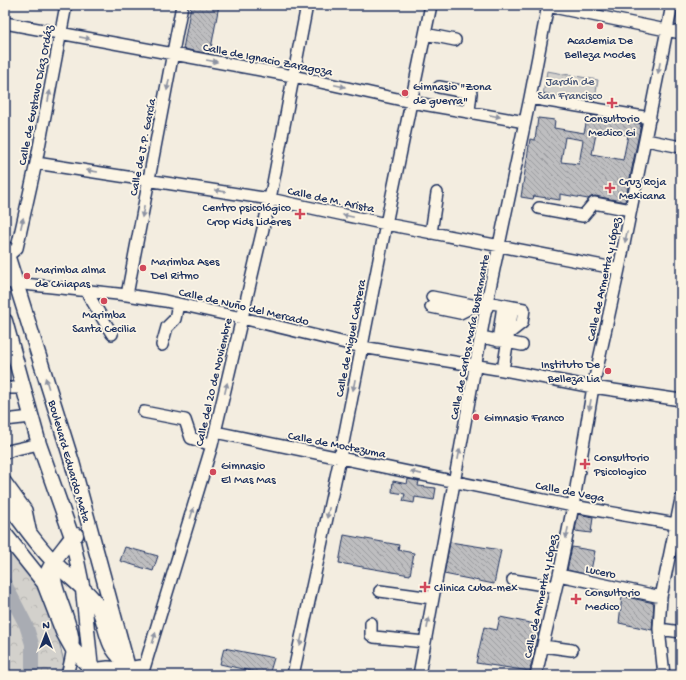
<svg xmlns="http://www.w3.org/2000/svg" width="686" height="680" font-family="'Gochi Hand',sans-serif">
  <defs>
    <pattern id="park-crowns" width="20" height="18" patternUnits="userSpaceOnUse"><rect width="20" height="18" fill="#d3d1cc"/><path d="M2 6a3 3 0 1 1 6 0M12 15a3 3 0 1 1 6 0" fill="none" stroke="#b5b4b2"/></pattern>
    <pattern id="building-back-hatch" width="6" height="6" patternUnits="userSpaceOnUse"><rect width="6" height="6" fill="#bebec0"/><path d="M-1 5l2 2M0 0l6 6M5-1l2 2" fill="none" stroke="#9a9b9f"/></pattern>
  </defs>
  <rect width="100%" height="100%" fill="#f3ede0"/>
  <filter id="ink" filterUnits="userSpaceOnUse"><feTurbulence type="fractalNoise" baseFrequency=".025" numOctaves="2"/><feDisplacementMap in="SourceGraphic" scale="8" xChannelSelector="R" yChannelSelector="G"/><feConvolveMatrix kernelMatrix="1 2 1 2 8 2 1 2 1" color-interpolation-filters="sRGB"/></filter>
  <g filter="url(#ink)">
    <path fill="url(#park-crowns)" stroke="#778095" d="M547,71L598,80L594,104L543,95Z
      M5,534L47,590L67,675H5Z"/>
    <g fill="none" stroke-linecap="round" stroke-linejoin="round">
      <path stroke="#a9acb3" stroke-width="14" d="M5,584L26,625L32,644V675"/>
    </g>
    <path fill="url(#building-back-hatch)" stroke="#1b2f5e" fill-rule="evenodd" d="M191,5H219L210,54L183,49Z
      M588,115L641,124L625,202L595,196L591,197L588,199L560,194V200L534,196L533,199L521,197L530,139L535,140L538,118L555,120L554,128L584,133ZM597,129L628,135L623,160L592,154ZM565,137L583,140L579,164L561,162Z
      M408,479L419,481L418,486L436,488L434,500L415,497L414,503L403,501L405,494L392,492L393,481L407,484Z
      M578,514L593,517L591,533L575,531Z
      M344,535L399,545L398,550L414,553L410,575L339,563Z
      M450,542L501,550L494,584L444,574Z
      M125,547L158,556L153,571L120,561Z
      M572,547L595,551L590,575L567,570Z
      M622,596L654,603L652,630L619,623Z
      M500,617L540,625L530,671L476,663L484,627L497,630Z
      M224,648L274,658L269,675L220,664Z"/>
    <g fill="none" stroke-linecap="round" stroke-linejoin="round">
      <defs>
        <path id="minor" d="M543,5L681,33
          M5,23L293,76L411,102L525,122
          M425,34L455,40
          M439,87L471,93L469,111
          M530,98L650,118
          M646,140L681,147
          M36,163L270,199L386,224L619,269
          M539,208L583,216L594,203L631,210
          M431,233L437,193
          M7,257L17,248L36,163L66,5
          M5,282L127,295L165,301L242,318L362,347L503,370L593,387L681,400
          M86,291L112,334
          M127,295L182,5
          M432,297L487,308
          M487,302L513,307L503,370
          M431,307L460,313L474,306
          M508,334L522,323L524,309L513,307
          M481,337L522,345
          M498,341L503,305
          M162,345L167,327L175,319L178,304
          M5,388H23
          M144,412L185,420L191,438L212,445
          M5,420L31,417
          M215,432L573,506L681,525
          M5,453L12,450L39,444
          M5,481L26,510L31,534
          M54,563C53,590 69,612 73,638C74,650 70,663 67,675
          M559,575L661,597
          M513,580L556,587
          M380,591L432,598
          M371,623V635L374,637L425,642
          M659,629L681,632
          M543,646L572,650
          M91,669L108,667L128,668L145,665
          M142,675L212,445L270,199L307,5
          M293,675L340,458L386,224L431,5
          M419,675L487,302L530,98L548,5
          M536,675L559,575L573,506L593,387L619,269L672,5
          M664,675L659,629L661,597L681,499"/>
        <path id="major" d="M5,248L72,462L130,675
          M5,321L39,444L72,537L83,590L91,669L93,675
          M5,501C21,521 35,543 53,561C65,574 82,586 93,599C104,613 104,630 111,645C114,652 120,658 126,664
          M5,534L44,583L63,632L72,648L91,669
          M44,583C47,566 62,551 72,537L76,535"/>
      </defs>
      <use href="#minor" stroke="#1b2f5e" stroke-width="14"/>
      <use href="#major" stroke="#1b2f5e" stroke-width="17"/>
      <use href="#minor" stroke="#fcf5e5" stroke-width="11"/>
      <use href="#major" stroke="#fcf5e5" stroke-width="14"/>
    </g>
    <defs><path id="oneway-solid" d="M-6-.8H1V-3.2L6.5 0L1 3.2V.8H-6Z"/></defs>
    <g fill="#8c92a2">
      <use href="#oneway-solid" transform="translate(85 38) rotate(11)"/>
      <use href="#oneway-solid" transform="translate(212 61) rotate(10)"/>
      <use href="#oneway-solid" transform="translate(659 68) rotate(101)"/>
      <use href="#oneway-solid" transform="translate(168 85) rotate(101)"/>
      <use href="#oneway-solid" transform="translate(340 86) rotate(12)"/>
      <use href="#oneway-solid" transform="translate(49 96) rotate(-79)"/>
      <use href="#oneway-solid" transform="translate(495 116) rotate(11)"/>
      <use href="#oneway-solid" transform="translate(92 171) rotate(-171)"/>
      <use href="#oneway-solid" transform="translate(220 191) rotate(-171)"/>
      <use href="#oneway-solid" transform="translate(143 212) rotate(101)"/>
      <use href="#oneway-solid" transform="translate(348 216) rotate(-168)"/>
      <use href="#oneway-solid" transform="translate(22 223) rotate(-77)"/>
      <use href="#oneway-solid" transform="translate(626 237) rotate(101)"/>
      <use href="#oneway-solid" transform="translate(47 383) rotate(-107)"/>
      <use href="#oneway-solid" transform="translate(354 385) rotate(101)"/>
      <use href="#oneway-solid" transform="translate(226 388) rotate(-77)"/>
      <use href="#oneway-solid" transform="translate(590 405) rotate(100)"/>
      <use href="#oneway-solid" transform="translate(459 454) rotate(-79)"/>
      <use href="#oneway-solid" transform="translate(416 473) rotate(-169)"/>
      <use href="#oneway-solid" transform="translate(192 513) rotate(-73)"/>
      <use href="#oneway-solid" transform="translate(328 513) rotate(102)"/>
      <use href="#oneway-solid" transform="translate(567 533) rotate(101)"/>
      <use href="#oneway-solid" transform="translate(428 623) rotate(-80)"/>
      <use href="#oneway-solid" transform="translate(154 638) rotate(-73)"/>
      <use href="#oneway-solid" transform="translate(301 640) rotate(102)"/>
    </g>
  </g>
  <g fill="#d1495b" stroke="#fcf5e5" stroke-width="1.5">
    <circle cx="600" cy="26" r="4"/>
    <circle cx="405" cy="93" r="4"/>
    <path d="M610 97h4v4h4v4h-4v4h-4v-4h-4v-4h4z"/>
    <path d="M608 182h4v4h4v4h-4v4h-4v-4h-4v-4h4z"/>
    <path d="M298 208h4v4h4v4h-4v4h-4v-4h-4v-4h4z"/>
    <circle cx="143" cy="268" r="4"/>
    <circle cx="27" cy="276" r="4"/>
    <circle cx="104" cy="301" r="4"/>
    <circle cx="608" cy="371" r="4"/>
    <circle cx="476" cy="417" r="4"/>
    <path d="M583 458h4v4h4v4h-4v4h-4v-4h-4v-4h4z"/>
    <circle cx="213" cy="472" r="4"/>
    <path d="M423 581h4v4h4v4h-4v4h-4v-4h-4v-4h4z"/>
    <path d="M574 593h4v4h4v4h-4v4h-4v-4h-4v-4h4z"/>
  </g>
  <g text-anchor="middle" stroke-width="3.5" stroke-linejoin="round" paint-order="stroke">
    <g font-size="12" fill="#1b2f5e" stroke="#fcf5e5" text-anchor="start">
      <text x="600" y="44" text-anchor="middle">Academia De<tspan x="600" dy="14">Belleza Modes</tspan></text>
      <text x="413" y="90">Gimnasio "Zona<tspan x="413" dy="14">de guerra"</tspan></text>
      <text x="612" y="122" text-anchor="middle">Consultorio<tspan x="612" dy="14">Medico Gi</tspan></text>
      <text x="619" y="185">Cruz Roja<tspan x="619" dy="14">Mexicana</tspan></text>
      <text x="291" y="211" text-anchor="end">Centro psicológico<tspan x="291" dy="14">Crop Kids Lideres</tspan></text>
      <text x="151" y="265">Marimba Ases<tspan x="151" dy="14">Del Ritmo</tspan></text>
      <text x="35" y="273">Marimba alma<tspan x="35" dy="14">de Chiapas</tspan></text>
      <text x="104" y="318" text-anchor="middle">Marimba<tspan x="104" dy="14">Santa Cecilia</tspan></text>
      <text x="600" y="368" text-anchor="end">Instituto De<tspan x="600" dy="14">Belleza Lia</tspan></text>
      <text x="484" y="421">Gimnasio Franco</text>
      <text x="594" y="461">Consultorio<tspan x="594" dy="14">Psicologico</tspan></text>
      <text x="221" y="469">Gimnasio<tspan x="221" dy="14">El Mas Mas</tspan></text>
      <text x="434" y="591">Clinica Cuba-mex</text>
      <text x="585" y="596">Consultorio<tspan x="585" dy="14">Medico</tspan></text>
    </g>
    <g font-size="12" fill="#1b2f5e" stroke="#fcf5e5">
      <text transform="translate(268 59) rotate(11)" y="4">Calle de Ignacio Zaragoza</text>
      <text transform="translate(35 95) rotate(-79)" y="4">Calle de Gustavo Díaz Ordáz</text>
      <text transform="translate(142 147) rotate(-79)" y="4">Calle de J.P. García</text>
      <text transform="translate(331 199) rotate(12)" y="4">Calle de M. Arista</text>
      <text transform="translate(603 279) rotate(-78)" y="4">Calle de Armenta y López</text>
      <text transform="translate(244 306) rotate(13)" y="4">Calle de Nuño del Mercado</text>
      <text transform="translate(469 337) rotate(-79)" y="4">Calle de Carlos María Bustamante</text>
      <text transform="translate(350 338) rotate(-79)" y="4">Calle de Miguel Cabrera</text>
      <text transform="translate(213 382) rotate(-77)" y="4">Calle del 20 de Noviembre</text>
      <text transform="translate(337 444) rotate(11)" y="4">Calle de Moctezuma</text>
      <text transform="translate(70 461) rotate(74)" y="4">Boulevard Eduardo Mata</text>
      <text transform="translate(570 491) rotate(11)" y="4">Calle de Vega</text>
      <text transform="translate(601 571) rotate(12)" y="4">Lucero</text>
      <text transform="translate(540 596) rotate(-78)" y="4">Calle de Armenta y López</text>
    </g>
    <g font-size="12" fill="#49587a" stroke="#fcf5e5">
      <text x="570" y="85">Jardín de<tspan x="570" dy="14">San Francisco</tspan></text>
    </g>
  </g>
  <rect width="686" height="680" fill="none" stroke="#fcf5e5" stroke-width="20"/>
  <rect x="10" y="10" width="666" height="660" fill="none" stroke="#1b2f5e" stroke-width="1.5" filter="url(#ink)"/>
  <g transform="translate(46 634)" stroke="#fcf5e5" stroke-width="3" paint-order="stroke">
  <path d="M0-3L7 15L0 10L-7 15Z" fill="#1b2f5e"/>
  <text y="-6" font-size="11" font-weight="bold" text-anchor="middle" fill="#1b2f5e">N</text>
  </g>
</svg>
